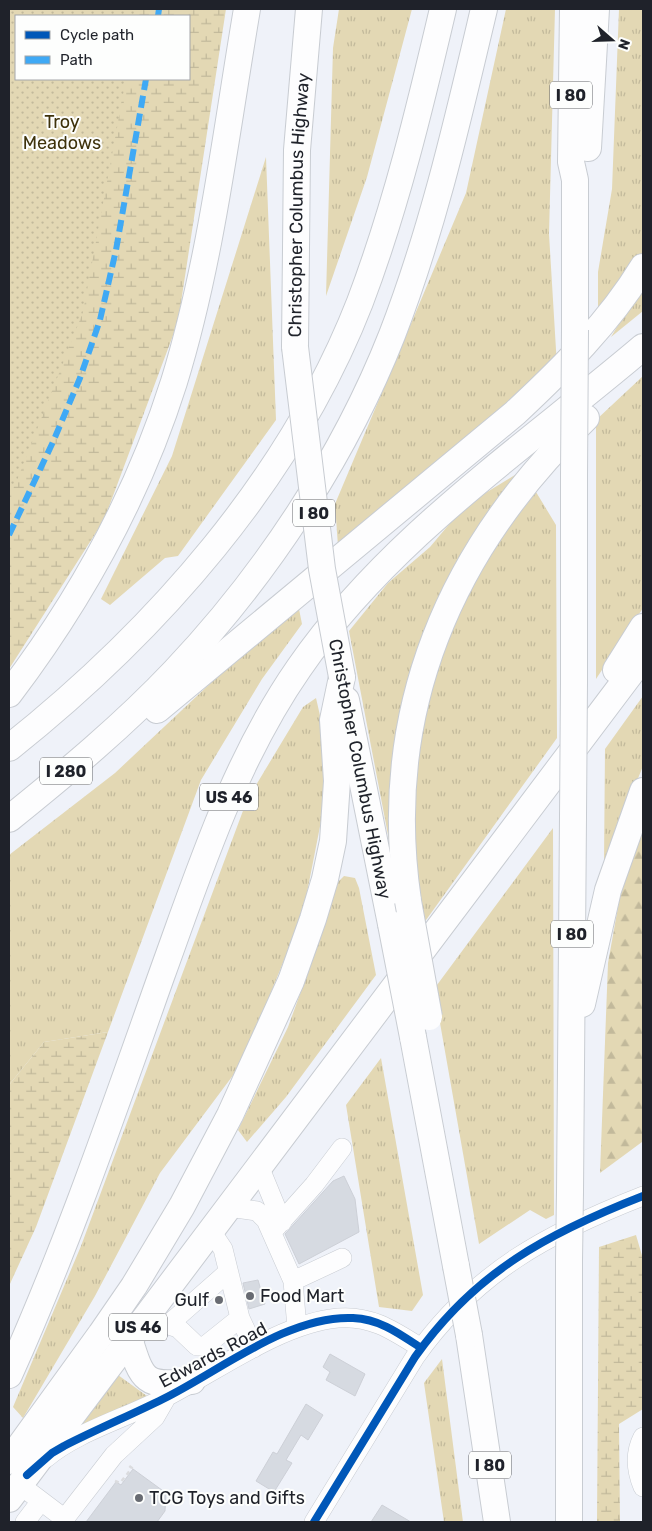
<svg xmlns="http://www.w3.org/2000/svg" width="652" height="1531" font-family="Rubik,sans-serif">
  <defs>
    <pattern id="grass-tufts" width="24" height="20" patternUnits="userSpaceOnUse" patternTransform="scale(1.25)"><rect width="24" height="20" fill="#e3d8b4"/><path d="M3 7l-1-3M5 7V3M7 7l1-3M15 17l-1-3M17 17v-4M19 17l1-3" fill="none" stroke="#c2b99b"/></pattern>
    <pattern id="forest-firs" width="22" height="20" patternUnits="userSpaceOnUse" patternTransform="scale(1.25)"><rect width="22" height="20" fill="#e3d8b4"/><path d="M5 1l3.5 6h-7zM16 11l3.5 6h-7z" fill="#c2b99b"/></pattern>
    <pattern id="wetland-marsh" width="20" height="14" patternUnits="userSpaceOnUse" patternTransform="scale(1.25)"><rect width="20" height="14" fill="#e3d8b4"/><path d="M1 5h8M5 5V1M11 12h8M15 12V8" fill="none" stroke="#c2b99b"/></pattern>
    <pattern id="park-dots" width="8" height="8" patternUnits="userSpaceOnUse" patternTransform="scale(1.25)"><rect width="8" height="8" fill="#e3d8b4"/><path d="M2 2h.1M6 6h.1" fill="none" stroke="#c2b99b" stroke-width="1.8" stroke-linecap="round"/></pattern>
  </defs>
  <rect width="100%" height="100%" fill="#eff2f9"/>
  <path fill="url(#grass-tufts)" d="M339,9H412L367,177L326,296L333,48Z
    M506,9H555L549,234L557,366L338,546L335,504L466,193Z
    M619,9H643V254L598,317V272L612,189Z
    M266,157L276,420L178,556L165,558L110,605L101,599L172,456Z
    M643,283V311L611,337Z
    M643,376V608L596,679V420Z
    M523,470L467,554H461C438,603 416,651 402,704L406,706L393,861L349,631L388,583L430,547L451,522L474,500Z
    M536,492L556,525L557,738L421,927C418,902 414,876 412,851C407,749 435,639 490,553C504,532 521,512 536,492Z
    M299,609L302,624L262,679L201,780L108,1032L44,1042L9,1085V855L115,773L231,664Z
    M643,696V766L604,863L605,749Z
    M316,698L324,733L325,801L303,913L243,1062L160,1173L95,1296L23,1418L13,1407L81,1246L247,800L303,707Z
    M553,828L554,1215L546,1219L530,1210L479,1244L434,989Z
    M344,876L355,878L359,888L376,975L286,1097L247,1142L238,1130L288,1027L315,953L336,884Z
    M381,1058L423,1295L412,1311L379,1307L346,1105Z
    M442,1359L463,1522H444L424,1383Z
    M118,1375L147,1396L84,1425L82,1422Z"/>
  <path fill="url(#forest-firs)" d="M643,826V1136L642,1142L600,1173L608,963L623,879Z"/>
  <path fill="url(#wetland-marsh)" fill-rule="evenodd" d="M9,9H226L178,322L104,520L9,669ZM16,16H189V79H16Z
    M108,1032L36,1227L9,1286V1085L44,1042Z
    M636,1235L643,1259V1409L619,1424L620,1522H597L599,1247Z"/>
  <path fill="url(#park-dots)" d="M9,9H141L139,16H16V79H126L83,312L16,483L9,494Z"/>
  <path fill="#d6dae1" stroke="#cdd0d7" d="M344,1176L355,1199L359,1232L299,1264L285,1234L333,1181Z
    M258,1280L265,1304L249,1309L243,1283Z
    M330,1354L365,1374L355,1396L326,1380L330,1372L323,1367Z
    M306,1404L323,1415L308,1440L301,1435L286,1460L292,1463L274,1492L256,1481L273,1452L277,1454Z
    M133,1469L166,1493L165,1511L157,1522H86L116,1482L121,1485Z
    M382,1505L411,1522H371Z"/>
  <g fill="none" stroke-linecap="round" stroke-linejoin="round">
    <defs>
      <path id="minor" d="M259,1166L282,1222
        M229,1207L257,1211L266,1220L293,1281L297,1328
        M211,1231L223,1249L240,1318L254,1348
        M272,1232L314,1185L342,1148
        M293,1281L342,1258
        M147,1315L162,1323L178,1328L197,1346H205L240,1318
        M168,1325L227,1273
        M643,1437C634,1454 636,1470 643,1487
        M46,1458C76,1432 129,1417 164,1398C215,1372 281,1323 338,1318C371,1315 394,1331 421,1348
        M20,1485L65,1519
        M25,1522L41,1501
        M62,1522L114,1455L155,1417L166,1398
        M314,1522L415,1357C475,1272 548,1233 643,1196"/>
      <g id="highway">
        <path d="M573,9L571,162L575,180V330"/>
        <path d="M588,148L596,9"/>
        <path id="s1" d="M295,347L297,150L309,9"/>
        <path d="M616,670L643,627"/>
        <path d="M574,682V476"/>
        <path d="M9,694C81,599 138,496 174,382C211,262 226,132 247,9"/>
        <path d="M346,700L391,924"/>
        <path d="M157,710L515,413C562,369 609,323 643,267"/>
        <path d="M9,748C156,631 291,479 360,302C396,207 420,107 443,9"/>
        <path d="M9,819C66,773 124,725 175,671C265,576 344,457 392,335C433,229 458,119 484,9"/>
        <path d="M408,901C380,711 450,549 586,418"/>
        <path d="M582,1004L608,890L643,791"/>
        <path d="M413,1037L456,1266"/>
        <path d="M570,1192L573,817"/>
        <path d="M469,1335L497,1522"/>
        <path d="M129,1338C142,1381 145,1388 192,1381"/>
        <path d="M9,1375C68,1244 114,1109 162,974C200,869 235,760 299,668C389,538 524,448 643,347"/>
        <path d="M9,1461L101,1334L134,1286L182,1206L230,1115L291,981L313,919L325,879L333,841L337,781L333,720L342,677"/>
        <path d="M9,1499L643,657"/>
        <path d="M569,1522V1260"/>
      </g>
    </defs>
    <use href="#minor" stroke="#c8ccd2" stroke-width="20"/>
    <use href="#highway" stroke="#c8ccd2" stroke-width="28"/>
    <path stroke="#dbdcdf" stroke-width="2.5" stroke-dasharray="4 4" stroke-linecap="butt" d="M115,1481L120,1483L132,1468L128,1465"/>
    <use href="#minor" stroke="#fdfdfe" stroke-width="19"/>
    <use href="#highway" stroke="#fdfdfe" stroke-width="26"/>
    <defs>
      <path id="highway-bridge" d="M295,347L322,569L342,677
        M574,476L575,330
        M573,817L574,682
        M408,901L429,1017
        M391,924L413,1037
        M569,1260L570,1192
        M456,1266L469,1335"/>
    </defs>
    <use href="#highway-bridge" stroke="#c8ccd2" stroke-width="28" stroke-linecap="butt"/>
    <use href="#highway-bridge" stroke="#fdfdfe" stroke-width="26"/>
    <path stroke="#3fa9f5" stroke-width="6" stroke-dasharray="12 6" stroke-linecap="butt" d="M158,16L159,9
      M9,535L53,442L80,378L100,320L116,250L146,79"/>
    <defs>
      <path id="cycleway" d="M27,1475L52,1453L64,1446C97,1429 131,1415 163,1399C220,1371 288,1315 353,1318C380,1319 400,1334 421,1348
        M314,1522L415,1357C475,1272 548,1233 643,1196"/>
    </defs>
    <use href="#cycleway" stroke="#fdfefd" stroke-width="11"/>
    <use href="#cycleway" stroke="#0057b8" stroke-width="8"/>
  </g>
  <g fill="#686b72" stroke="#fdfefd" stroke-width="2">
    <circle cx="250" cy="1296" r="5"/>
    <circle cx="219" cy="1300" r="5"/>
    <circle cx="139" cy="1498" r="5"/>
  </g>
  <g text-anchor="middle" stroke-width="4" stroke-linejoin="round" paint-order="stroke">
    <g fill="#fdfefd" stroke="#626469" stroke-width="1">
      <rect x="550" y="81.5" width="42" height="27" rx="4"/>
      <rect x="293" y="499.5" width="42" height="27" rx="4"/>
      <rect x="40" y="757.5" width="52" height="27" rx="4"/>
      <rect x="200" y="783.5" width="58" height="27" rx="4"/>
      <rect x="551" y="920.5" width="42" height="27" rx="4"/>
      <rect x="109" y="1313.5" width="58" height="27" rx="4"/>
      <rect x="469" y="1451.5" width="42" height="27" rx="4"/>
    </g>
    <g font-size="16" font-weight="bold" fill="#1f222a">
      <text x="571" y="101">I 80</text>
      <text x="314" y="519">I 80</text>
      <text x="66" y="777">I 280</text>
      <text x="229" y="803">US 46</text>
      <text x="572" y="940">I 80</text>
      <text x="138" y="1333">US 46</text>
      <text x="490" y="1471">I 80</text>
    </g>
    <g font-size="18" fill="#3f330c" stroke="#fdfefd">
      <text x="62" y="128">Troy<tspan x="62" dy="21">Meadows</tspan></text>
    </g>
    <g font-size="18" fill="#1f222a" stroke="#fdfefd">
      <text dy="6" stroke="none"><textPath href="#s1" startOffset="142">Christopher Columbus Highway</textPath></text>
      <text transform="translate(360 769) rotate(79)" y="6">Christopher Columbus Highway</text>
      <text transform="translate(213 1355) rotate(-28)" y="6">Edwards Road</text>
    </g>
    <g font-size="18" fill="#1f222a" stroke="#fdfefd" text-anchor="start">
      <text x="260" y="1302">Food Mart</text>
      <text x="209" y="1306" text-anchor="end">Gulf</text>
      <text x="149" y="1504">TCG Toys and Gifts</text>
    </g>
  </g>
  <rect width="652" height="1531" fill="none" stroke="#1f222a" stroke-width="20"/>
  <rect x="15" y="15" width="175" height="65" fill="#fdfefd" stroke="#a4a6a9"/>
  <rect x="25" y="31" width="25" height="8" fill="#0057b8" stroke="#a4a6a9"/>
  <text x="60" y="40" font-size="15" fill="#1f222a">Cycle path</text>
  <rect x="25" y="56" width="25" height="8" fill="#3fa9f5" stroke="#a4a6a9"/>
  <text x="60" y="65" font-size="15" fill="#1f222a">Path</text>
  <g transform="translate(612 40) rotate(110)" stroke="#fdfefd" stroke-width="4" paint-order="stroke">
  <path d="M0-4L9 19L0 12L-9 19Z" fill="#1f222a"/>
  <text y="-8" font-size="14" font-weight="bold" text-anchor="middle" fill="#1f222a">N</text>
  </g>
</svg>
